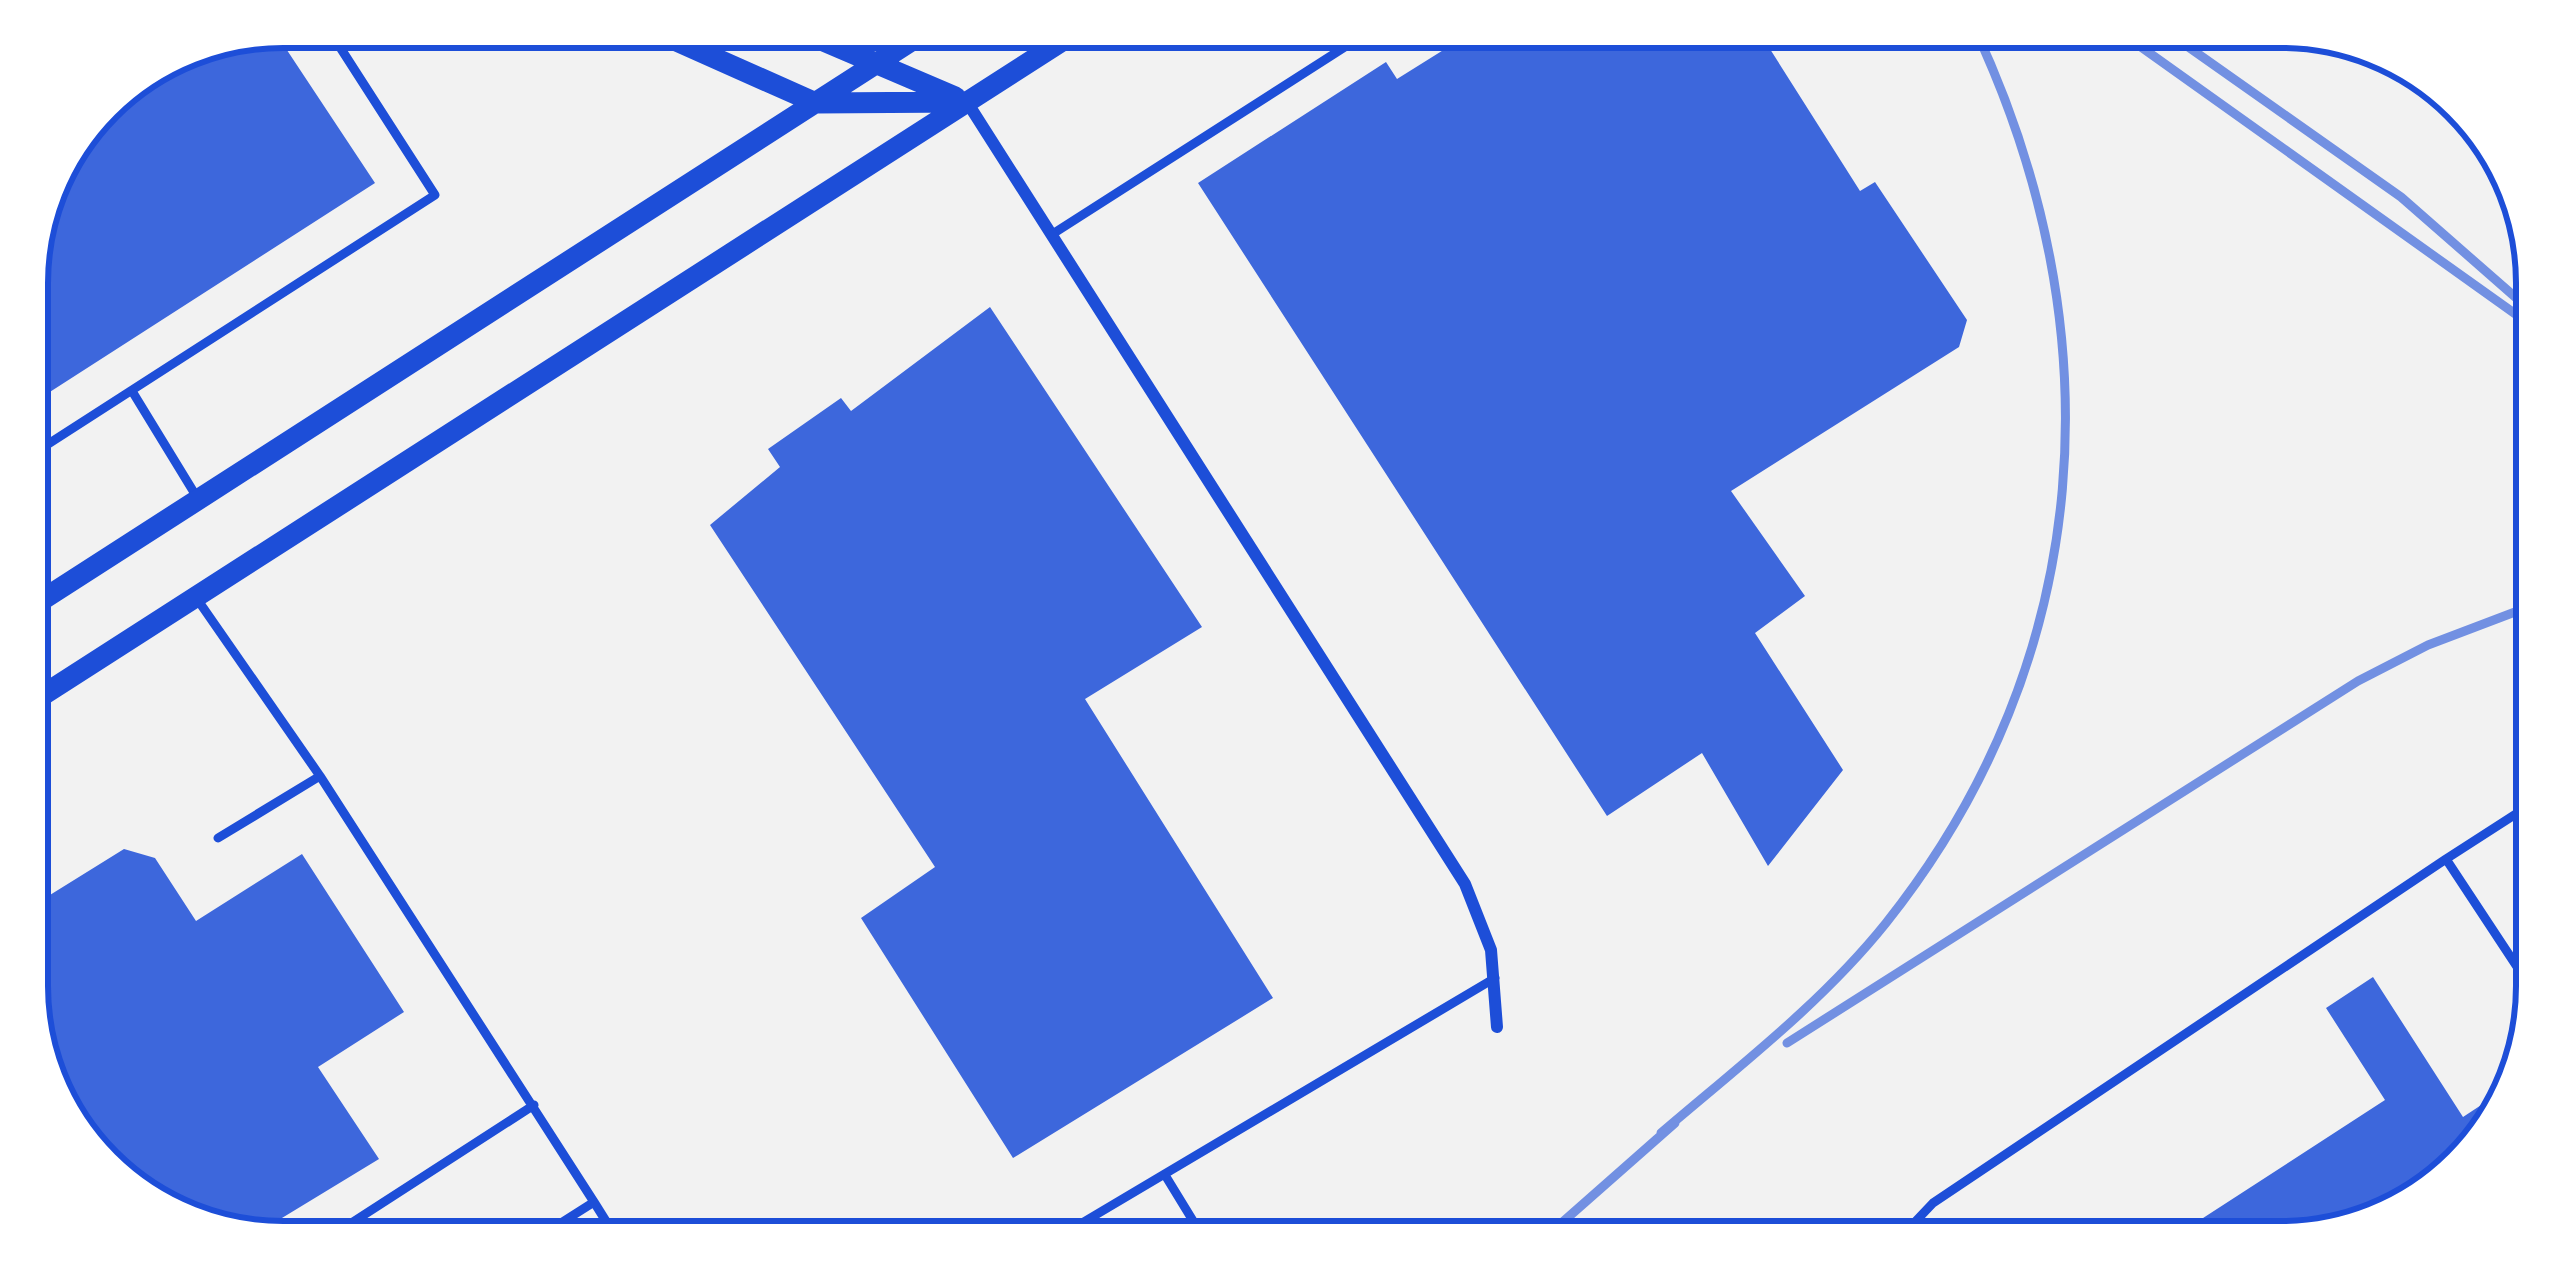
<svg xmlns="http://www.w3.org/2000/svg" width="2564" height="1269" font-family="Ubuntu,sans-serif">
  <rect width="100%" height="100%" fill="#f2f2f2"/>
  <path fill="#3d67dc" d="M1440,27H1756L1860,191L1875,182L1967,320L1959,347L1731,491L1805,596L1755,633L1843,770L1768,866L1702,753L1607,816L1198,183L1386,62L1397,79L1445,49L1433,31Z
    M273,29L375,183L28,406V265L53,170L114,91L171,55L179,66L217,40Z
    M990,307L1202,627L1085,699L1273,998L1013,1158L861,918L935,867L710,525L780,467L768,449L841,398L851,411Z
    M124,849L155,858L196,921L302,854L404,1012L318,1067L379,1159L254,1235L170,1216L98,1157L62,1100L30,1022L29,908Z
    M2373,977L2463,1117L2501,1092L2508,1102L2423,1199L2297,1241L2166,1242L2385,1100L2326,1008Z"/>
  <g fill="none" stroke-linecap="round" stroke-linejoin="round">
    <path stroke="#1d4ed8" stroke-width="9" d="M1051,235L1376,27
      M132,391L198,499
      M28,457L435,195L327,27
      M195,596L320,776L594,1202
      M218,838L320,776
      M2535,994L2446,859L2536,801
      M1165,1175L1206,1242
      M322,1242L534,1105
      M531,1242L594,1202L619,1242
      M1050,1242L1495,978
      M1896,1242L1933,1203L2446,859"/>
    <path stroke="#1d4ed8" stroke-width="12" d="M967,102L1465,884L1491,950L1497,1027"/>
    <path stroke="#1d4ed8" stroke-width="21" d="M645,27L816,103L964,102
      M791,27L955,97
      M28,609L933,27
      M29,704L1084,27"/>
    <path stroke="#7290e2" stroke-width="9" d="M2113,27L2535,328
      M2160,27L2401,197L2522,303
      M1787,1043L2358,681L2428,645L2536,604
      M1661,1133C1738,1067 1822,1003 1886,923C2097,658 2116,329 1974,27
      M1540,1242L1675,1123"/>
  </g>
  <path d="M0 0H2564V1269H0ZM283 48H2281A235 235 0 0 1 2516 283V986A235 235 0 0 1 2281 1221H283A235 235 0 0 1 48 986V283A235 235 0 0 1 283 48Z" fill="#fff" fill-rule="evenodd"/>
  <path fill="none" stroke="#1d4ed8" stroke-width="6" d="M283 48H2281A235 235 0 0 1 2516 283V986A235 235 0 0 1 2281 1221H283A235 235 0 0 1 48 986V283A235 235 0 0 1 283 48Z"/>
</svg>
